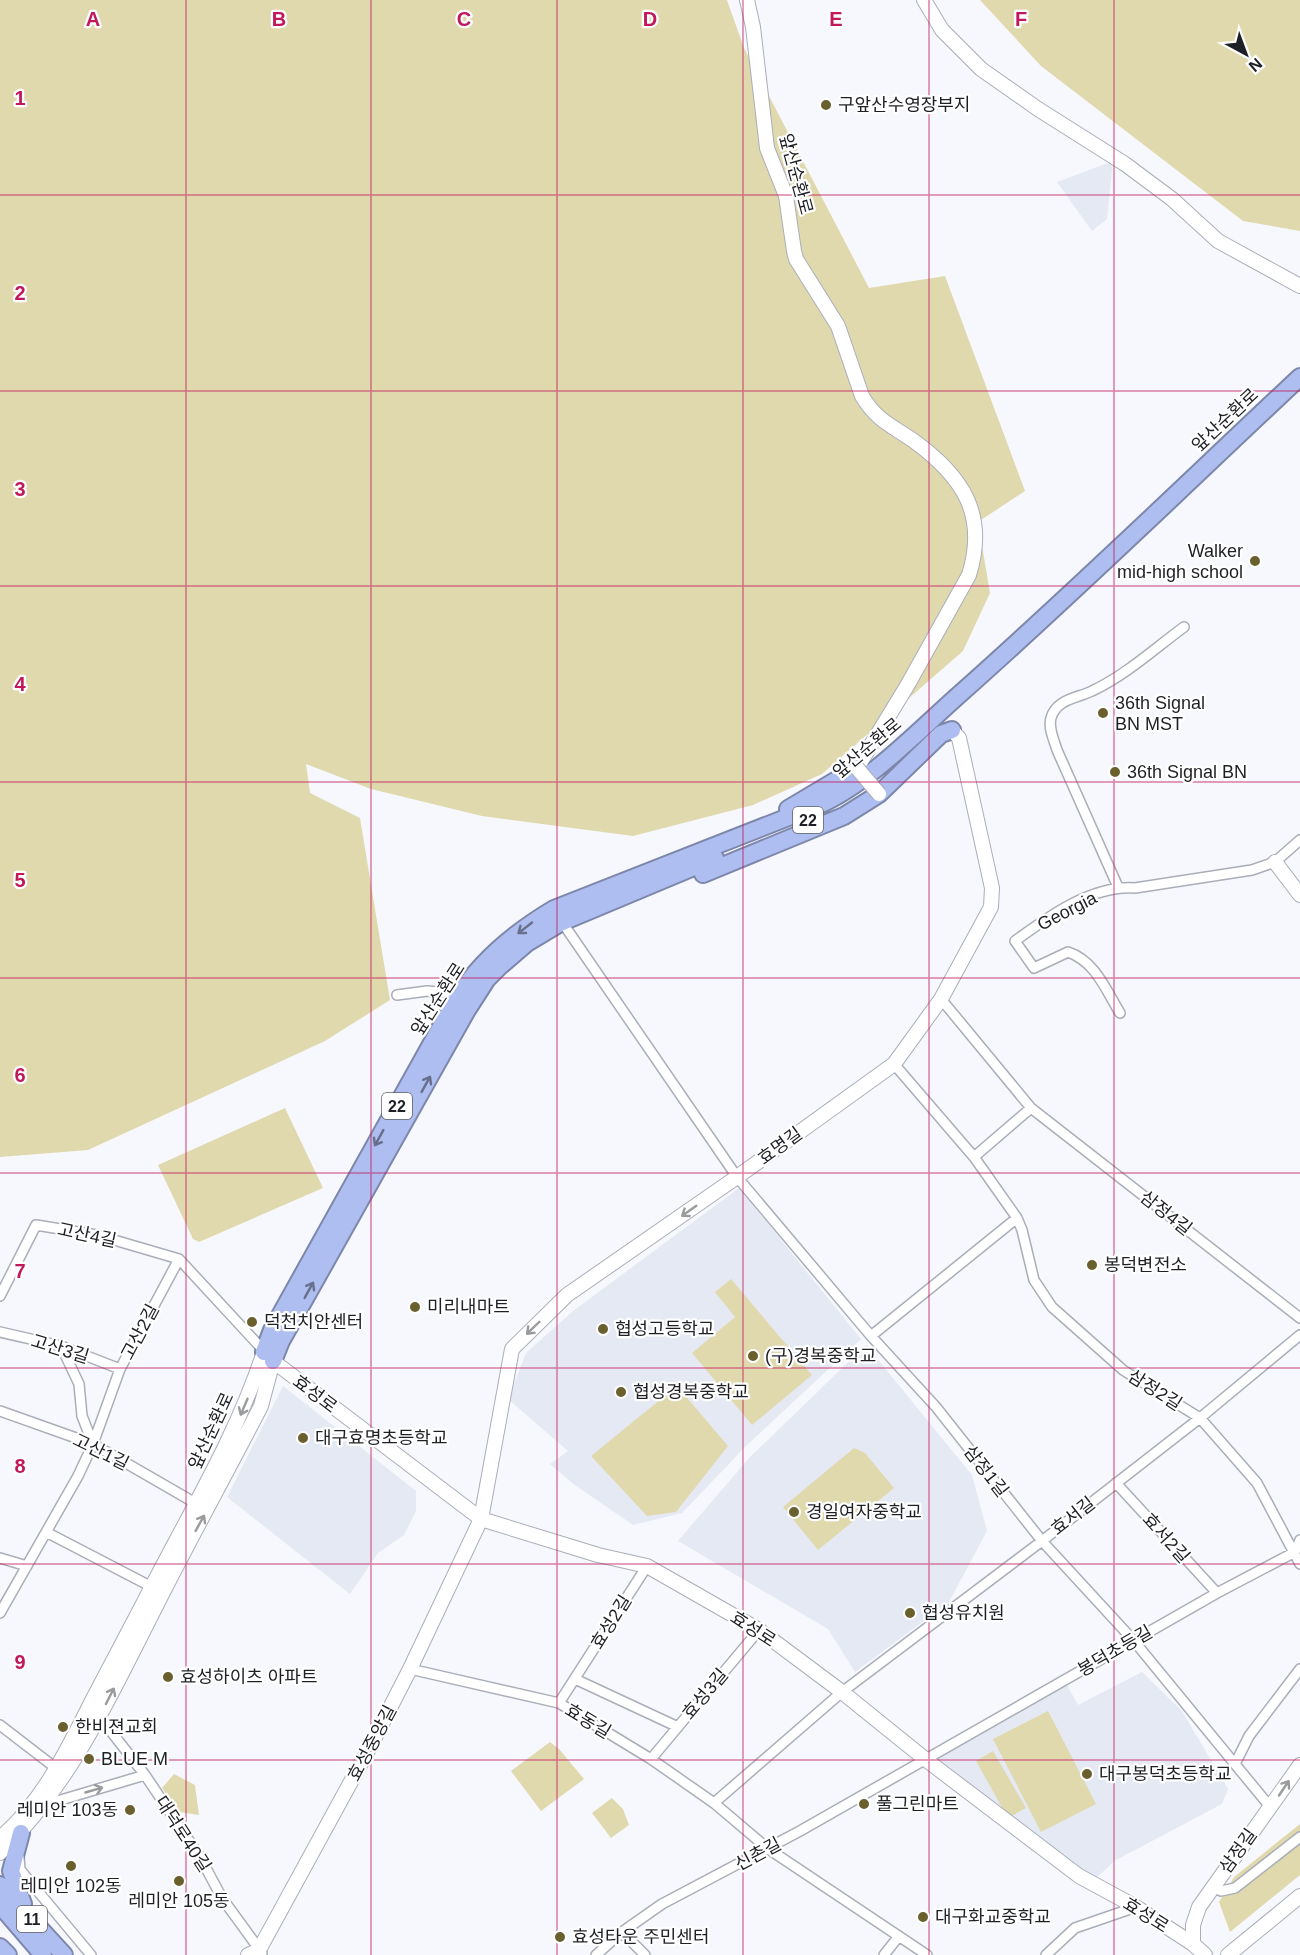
<svg xmlns="http://www.w3.org/2000/svg" width="1300" height="1955" font-family="Helvetica,'Noto Sans KR',sans-serif">
  <rect width="100%" height="100%" fill="#f6f8fd"/>
  <path fill="#e5e9f3" d="M1113,161L1107,219L1092,231L1057,182Z
    M739,1188L861,1339L747,1445L682,1513L633,1525L572,1483L550,1464L568,1451L508,1399L526,1353L573,1311Z
    M866,1345L972,1475L987,1531L949,1602L855,1672L828,1629L678,1541L750,1457Z
    M283,1386L416,1491V1511L404,1535L378,1553L350,1594L227,1497Z
    M1142,1672L1182,1711L1228,1789L1222,1804L1116,1860L1095,1879L935,1759L1067,1685L1078,1705Z"/>
  <path fill="#e0d9ad" d="M0,0H727L744,48L869,288L945,276L1025,491L978,522L990,593L963,651L822,774L753,805L633,836L482,816L371,789L306,764L310,793L360,818L390,1000L325,1041L88,1150L0,1157Z
    M980,0H1300V231L1243,221L1041,66Z
    M285,1108L323,1188L199,1242L193,1239L158,1165Z
    M731,1279L812,1375L752,1425L692,1353L735,1317L715,1292Z
    M677,1386L728,1446L676,1512L647,1516L591,1456Z
    M854,1448L865,1453L894,1488L818,1550L783,1507Z
    M1048,1711L1096,1804L1041,1832L993,1739Z
    M550,1742L559,1749L584,1779L541,1811L511,1771Z
    M993,1751L1026,1808L1008,1818L976,1761Z
    M174,1774L195,1785L199,1815L179,1812L162,1788Z
    M612,1798L623,1809L629,1825L611,1838L592,1813Z
    M1300,1824V1875L1230,1932L1219,1902L1234,1877Z"/>
  <g fill="none" stroke-linecap="round" stroke-linejoin="round">
    <defs>
      <path id="street" d="M1118,887L1057,750C1054,740 1048,728 1051,718C1056,699 1078,698 1092,691C1126,675 1154,649 1184,627
        M562,922L737,1177L871,1336L936,1407L1042,1541L1134,1641L1271,1808
        M397,995L427,991L459,994
        M941,999L1031,1108L1300,1318
        M1120,1013C1106,990 1095,961 1068,952L1034,968L1015,941C1049,916 1092,885 1135,888L1252,870L1275,862L1300,840
        M894,1064L974,1157L1017,1218L1022,1230L1034,1280L1052,1307L1123,1370L1200,1418L1257,1483L1300,1564
        M974,1157L1031,1108
        M179,1259L265,1352
        M0,1296L36,1225L97,1235L179,1259
        M0,1332L61,1346L120,1369
        M871,1336L1017,1218
        M61,1346L79,1384L82,1416L93,1444
        M0,1411L93,1444L197,1504
        M1116,1483L1217,1593
        M46,1532L152,1587
        M0,1558L27,1566
        M0,1613L78,1476L93,1444L120,1369L179,1259
        M410,1669L559,1703L651,1759L714,1803L767,1848L927,1955
        M575,1679L678,1727
        M559,1703L647,1566
        M99,1716L145,1775L200,1857L222,1898L262,1953
        M0,1725L57,1769
        M651,1759L759,1630
        M1235,1764L1249,1736L1300,1669
        M714,1803L842,1692L1042,1541L1200,1418L1300,1335
        M44,1805L145,1775
        M19,1857L20,1869L26,1877L91,1955
        M1212,1887L1221,1891L1235,1888L1300,1837
        M622,1932L645,1955
        M596,1955L622,1932L662,1904L800,1831L1217,1593L1295,1552L1300,1540
        M884,1955L899,1936
        M1046,1955L1075,1928L1136,1907"/>
      <path id="secondary" d="M747,0L753,27L767,148L786,196L794,251L796,259L838,326L862,396C877,421 891,425 914,441C962,476 988,514 969,575L907,686L857,768
        M924,0L942,30L981,69L1038,109L1125,164L1172,199L1218,241L1300,286
        M1275,862L1300,895
        M0,1838C43,1802 68,1748 93,1699C110,1667 127,1634 144,1602C186,1519 235,1440 264,1352
        M0,1853C72,1783 112,1692 157,1604C191,1537 227,1472 261,1406L273,1361L481,1519L598,1555L647,1566L759,1630L842,1692L925,1759L1079,1876L1136,1907L1193,1944L1205,1955
        M1193,1944V1925L1199,1907L1300,1765
        M248,1955L259,1950L371,1745L410,1669L481,1519L512,1349L567,1295L737,1177L894,1064L941,999L991,907L992,888L959,738L952,730
        M1228,1955L1300,1896"/>
      <path id="highway" d="M788,809L857,768
        M703,874L844,816L879,794L941,734L952,730
        M264,1352L272,1330L457,998C481,960 517,931 554,909L819,805C869,783 919,730 961,693C1076,591 1187,483 1300,377
        M273,1361L281,1341L467,1010L487,979L499,967L527,943L562,922L715,858
        M21,1833L11,1871L23,1904
        M0,1885L64,1955
        M0,1905L43,1955
        M0,1947L8,1955"/>
    </defs>
    <use href="#street" stroke="#aaaeb9" stroke-width="12"/>
    <use href="#secondary" stroke="#aaaeb9" stroke-width="16"/>
    <use href="#highway" stroke="#7d87aa" stroke-width="20"/>
    <use href="#street" stroke="#fff" stroke-width="9"/>
    <use href="#secondary" stroke="#fff" stroke-width="14"/>
    <use href="#highway" stroke="#afbef1" stroke-width="16"/>
    <defs>
      <path id="secondary-bridge" d="M857,768L879,794"/>
    </defs>
    <use href="#secondary-bridge" stroke="#aaaeb9" stroke-width="16" stroke-linecap="butt"/>
    <use href="#secondary-bridge" stroke="#fff" stroke-width="14"/>
  </g>
  <defs><path id="oneway-shaft" d="M-6 0H5M1.5-3L5.5 0L1.5 3" fill="none" stroke-width="1.6" stroke-linecap="round" stroke-linejoin="round" transform="scale(1.5)"/></defs>
  <g stroke="#676f8b">
    <use href="#oneway-shaft" transform="translate(525 928) rotate(142)"/>
    <use href="#oneway-shaft" transform="translate(426 1084) rotate(-61)"/>
    <use href="#oneway-shaft" transform="translate(379 1138) rotate(119)"/>
    <use href="#oneway-shaft" transform="translate(309 1290) rotate(-61)"/>
  </g>
  <g stroke="#9a9b9d">
    <use href="#oneway-shaft" transform="translate(689 1211) rotate(145)"/>
    <use href="#oneway-shaft" transform="translate(533 1328) rotate(136)"/>
    <use href="#oneway-shaft" transform="translate(244 1407) rotate(113)"/>
    <use href="#oneway-shaft" transform="translate(200 1523) rotate(-61)"/>
    <use href="#oneway-shaft" transform="translate(110 1696) rotate(-63)"/>
    <use href="#oneway-shaft" transform="translate(1284 1788) rotate(-56)"/>
    <use href="#oneway-shaft" transform="translate(94 1790) rotate(-16)"/>
  </g>
  <path fill="none" stroke="#c2185b" stroke-width="1.5" stroke-opacity="0.55" d="M186,0V1955M371,0V1955M557,0V1955M743,0V1955M929,0V1955M1114,0V1955M0,195H1300M0,391H1300M0,586H1300M0,782H1300M0,978H1300M0,1173H1300M0,1368H1300M0,1564H1300M0,1760H1300"/>
  <g fill="#69602d" stroke="#fff" stroke-width="2">
    <circle cx="826" cy="105" r="6"/>
    <circle cx="1255" cy="561" r="6"/>
    <circle cx="1103" cy="713" r="6"/>
    <circle cx="1115" cy="772" r="6"/>
    <circle cx="1092" cy="1265" r="6"/>
    <circle cx="415" cy="1307" r="6"/>
    <circle cx="252" cy="1322" r="6"/>
    <circle cx="603" cy="1329" r="6"/>
    <circle cx="753" cy="1356" r="6"/>
    <circle cx="621" cy="1392" r="6"/>
    <circle cx="303" cy="1438" r="6"/>
    <circle cx="794" cy="1512" r="6"/>
    <circle cx="910" cy="1613" r="6"/>
    <circle cx="168" cy="1677" r="6"/>
    <circle cx="63" cy="1727" r="6"/>
    <circle cx="89" cy="1759" r="6"/>
    <circle cx="1087" cy="1774" r="6"/>
    <circle cx="864" cy="1804" r="6"/>
    <circle cx="130" cy="1810" r="6"/>
    <circle cx="71" cy="1866" r="6"/>
    <circle cx="179" cy="1881" r="6"/>
    <circle cx="923" cy="1917" r="6"/>
    <circle cx="560" cy="1937" r="6"/>
  </g>
  <g text-anchor="middle" stroke-width="4.5" stroke-linejoin="round" paint-order="stroke">
    <g fill="#fff" stroke="#626366" stroke-width="1.5">
      <rect x="793" y="807" width="30" height="26" rx="4.5"/>
      <rect x="382" y="1093" width="30" height="26" rx="4.5"/>
      <rect x="17" y="1906" width="30" height="26" rx="4.5"/>
    </g>
    <g font-size="16" font-weight="bold" fill="#1f2025">
      <text x="808" y="826">22</text>
      <text x="397" y="1112">22</text>
      <text x="32" y="1925">11</text>
    </g>
    <g font-size="18" fill="#1f2025" stroke="#fff" text-anchor="start">
      <text x="838" y="111">구앞산수영장부지</text>
      <text x="1243" y="557" text-anchor="end">Walker<tspan x="1243" dy="21">mid-high school</tspan></text>
      <text x="1115" y="709">36th Signal<tspan x="1115" dy="21">BN MST</tspan></text>
      <text x="1127" y="778">36th Signal BN</text>
      <text x="1104" y="1271">봉덕변전소</text>
      <text x="427" y="1313">미리내마트</text>
      <text x="264" y="1328">덕천치안센터</text>
      <text x="615" y="1335">협성고등학교</text>
      <text x="765" y="1362">(구)경복중학교</text>
      <text x="633" y="1398">협성경복중학교</text>
      <text x="315" y="1444">대구효명초등학교</text>
      <text x="806" y="1518">경일여자중학교</text>
      <text x="922" y="1619">협성유치원</text>
      <text x="180" y="1683">효성하이츠 아파트</text>
      <text x="75" y="1733">한비젼교회</text>
      <text x="101" y="1765">BLUE M</text>
      <text x="1099" y="1780">대구봉덕초등학교</text>
      <text x="876" y="1810">풀그린마트</text>
      <text x="118" y="1816" text-anchor="end">레미안 103동</text>
      <text x="71" y="1892" text-anchor="middle">레미안 102동</text>
      <text x="179" y="1907" text-anchor="middle">레미안 105동</text>
      <text x="935" y="1923">대구화교중학교</text>
      <text x="572" y="1943">효성타운 주민센터</text>
    </g>
    <g font-size="18" fill="#1f2025" stroke="#fff">
      <text transform="translate(796 174) rotate(75)" y="6">앞산순환로</text>
      <text transform="translate(1225 420) rotate(-43)" y="6">앞산순환로</text>
      <text transform="translate(867 748) rotate(-40)" y="6">앞산순환로</text>
      <text transform="translate(1067 911) rotate(-27)" y="6">Georgia</text>
      <text transform="translate(438 999) rotate(-57)" y="6">앞산순환로</text>
      <text transform="translate(780 1146) rotate(-36)" y="6">효명길</text>
      <text transform="translate(1166 1213) rotate(38)" y="6">삼정4길</text>
      <text transform="translate(87 1235) rotate(12)" y="6">고산4길</text>
      <text transform="translate(140 1332) rotate(-62)" y="6">고산2길</text>
      <text transform="translate(60 1349) rotate(17)" y="6">고산3길</text>
      <text transform="translate(1155 1390) rotate(32)" y="6">삼정2길</text>
      <text transform="translate(315 1394) rotate(37)" y="6">효성로</text>
      <text transform="translate(211 1431) rotate(-65)" y="6">앞산순환로</text>
      <text transform="translate(101 1452) rotate(26)" y="6">고산1길</text>
      <text transform="translate(986 1471) rotate(52)" y="6">삼정1길</text>
      <text transform="translate(1073 1516) rotate(-38)" y="6">효서길</text>
      <text transform="translate(1166 1538) rotate(48)" y="6">효서2길</text>
      <text transform="translate(611 1622) rotate(-58)" y="6">효성2길</text>
      <text transform="translate(753 1629) rotate(33)" y="6">효성로</text>
      <text transform="translate(1115 1651) rotate(-30)" y="6">봉덕초등길</text>
      <text transform="translate(705 1694) rotate(-50)" y="6">효성3길</text>
      <text transform="translate(588 1721) rotate(31)" y="6">효동길</text>
      <text transform="translate(372 1743) rotate(-62)" y="6">효성중앙길</text>
      <text transform="translate(183 1834) rotate(57)" y="6">대덕로40길</text>
      <text transform="translate(1238 1851) rotate(-54)" y="6">삼정길</text>
      <text transform="translate(758 1854) rotate(-28)" y="6">신촌길</text>
      <text transform="translate(1146 1915) rotate(32)" y="6">효성로</text>
    </g>
  </g>
  <g font-size="20" text-anchor="middle" font-weight="bold" fill="#c2185b" stroke="#fff" stroke-width="4.5" stroke-linejoin="round" paint-order="stroke">
    <text x="93" y="26">A</text>
    <text x="279" y="26">B</text>
    <text x="464" y="26">C</text>
    <text x="650" y="26">D</text>
    <text x="836" y="26">E</text>
    <text x="1021" y="26">F</text>
    <text x="20" y="105">1</text>
    <text x="20" y="300">2</text>
    <text x="20" y="496">3</text>
    <text x="20" y="691">4</text>
    <text x="20" y="887">5</text>
    <text x="20" y="1082">6</text>
    <text x="20" y="1278">7</text>
    <text x="20" y="1473">8</text>
    <text x="20" y="1669">9</text>
  </g>
  <g transform="translate(1246 54) rotate(139)" stroke="#ffffff" stroke-width="4.5" paint-order="stroke">
  <path d="M0-4.5L10 22L0 15L-10 22Z" fill="#1f2025"/>
  <text y="-9" font-size="16" font-weight="bold" text-anchor="middle" fill="#1f2025">N</text>
  </g>
</svg>
